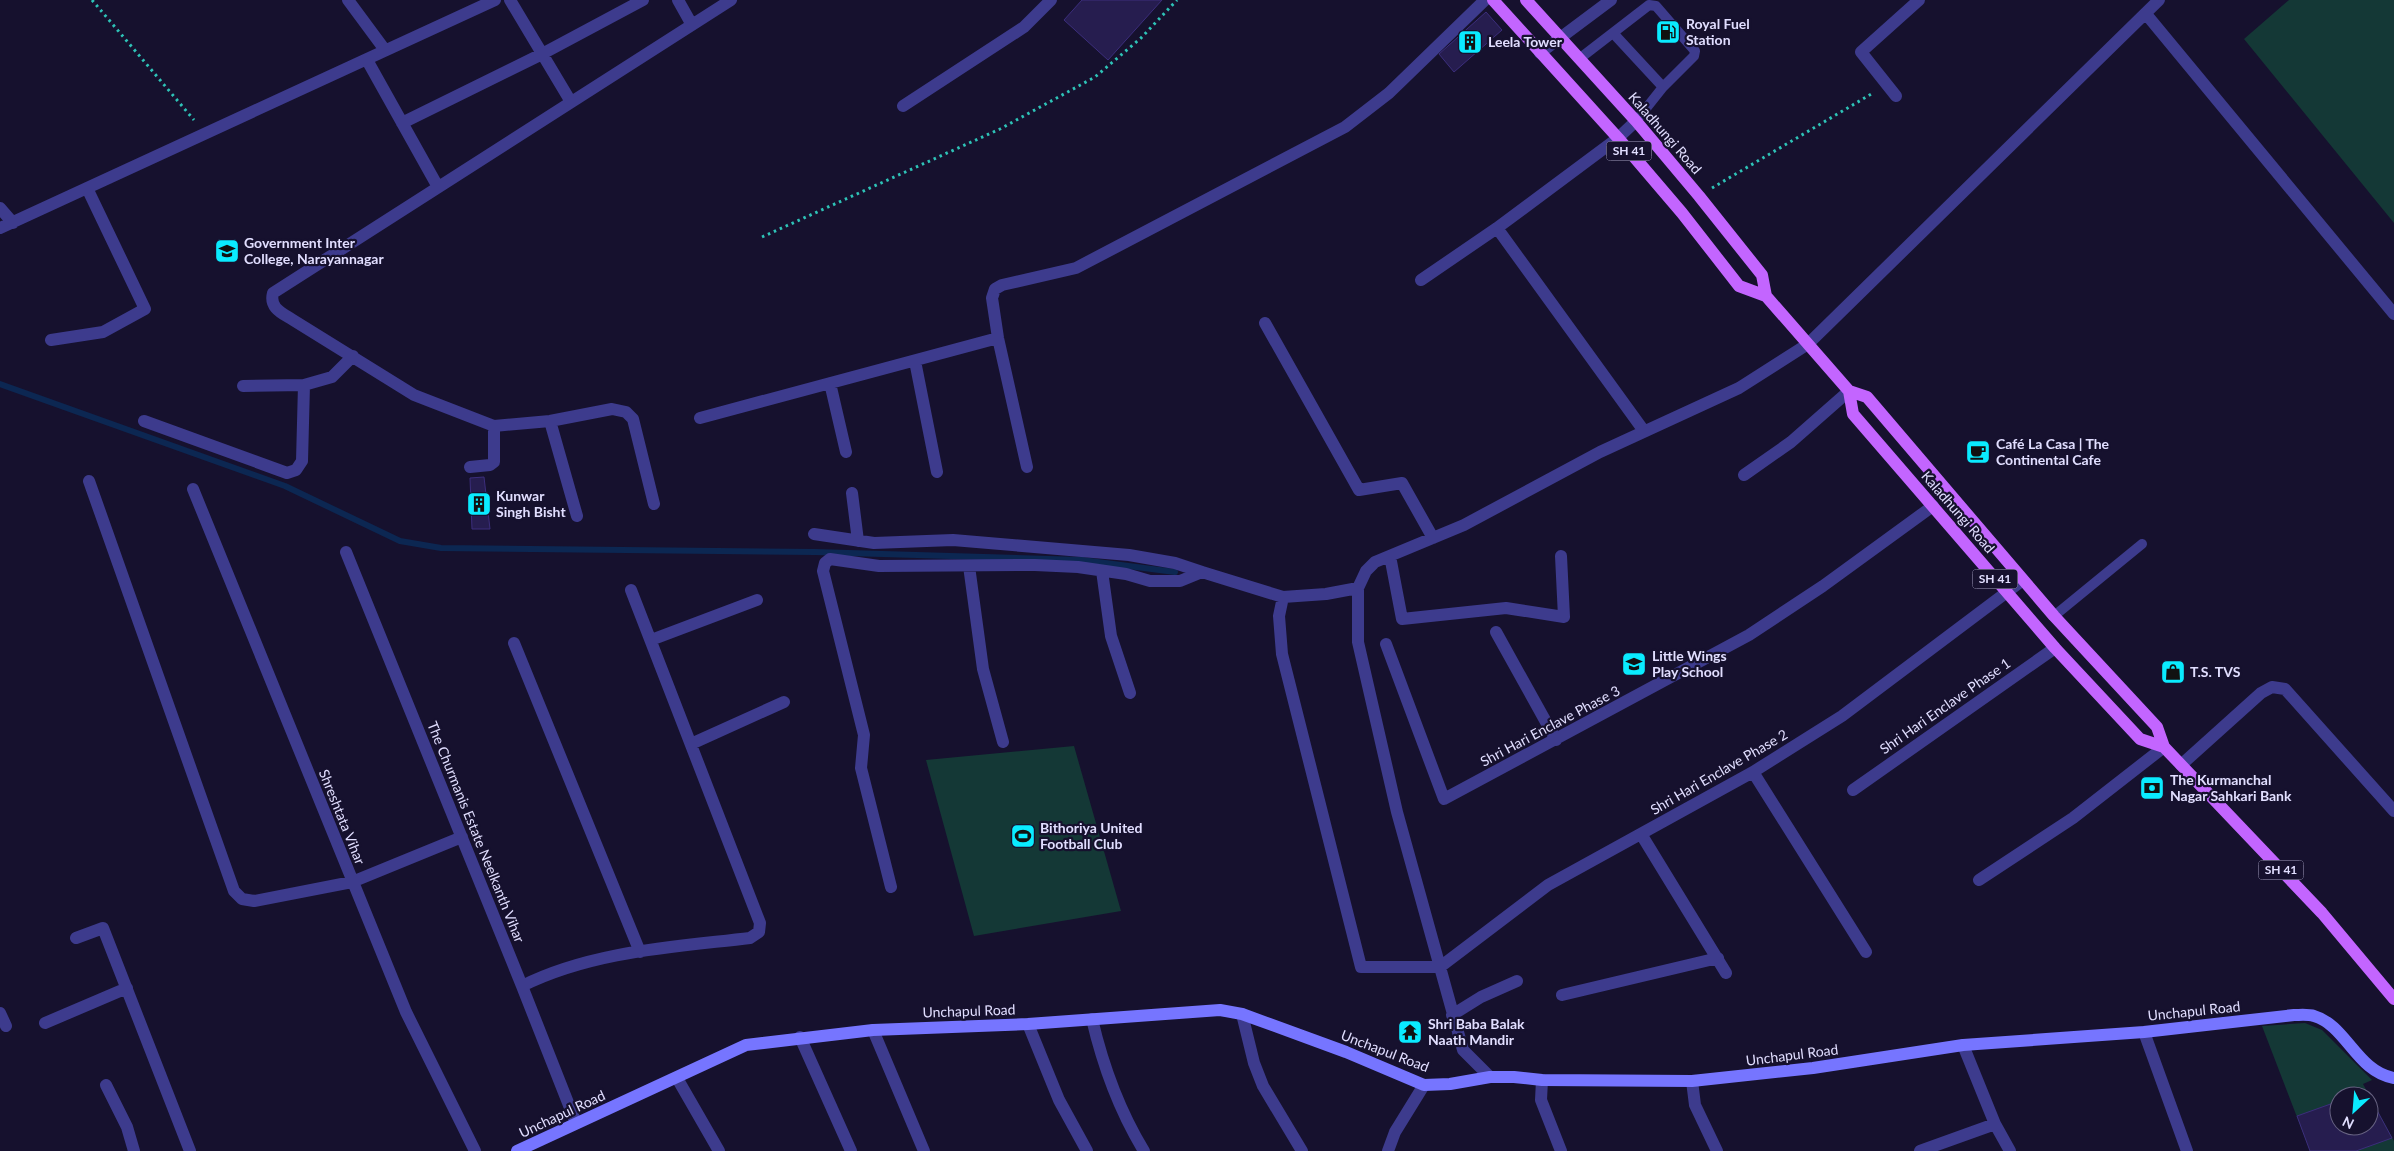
<svg xmlns="http://www.w3.org/2000/svg" width="2394" height="1151" font-family="Lato,sans-serif">
  <rect width="100%" height="100%" fill="#16112e"/>
  <path fill="#143836" fill-rule="evenodd" d="M2289,0H2394V223L2244,39Z
    M1074,746L1121,911L974,936L926,760Z
    M2305,1023L2322,1030L2372,1080L2363,1084L2394,1141V1151H2310L2262,1026ZM2339,1096H2369V1126H2339Z"/>
  <g fill="none" stroke-linecap="round" stroke-linejoin="round">
    <path stroke="#0c2752" stroke-width="6" d="M0,384L285,486L400,541L441,548L815,552L1082,560L1175,572"/>
  </g>
  <path fill="#261d4f" stroke="#3c2e7c" d="M1082,0H1162L1108,60L1064,20Z
    M1486,12L1502,30L1454,72L1439,54Z
    M484,477L490,529H472L470,478Z
    M2367,1092L2392,1138L2356,1151H2310L2297,1116L2339,1101V1126H2369V1096H2354Z"/>
  <g fill="none" stroke-linecap="round" stroke-linejoin="round">
    <path stroke="#2ec3b7" stroke-width="3" stroke-dasharray="2.5 4" stroke-linecap="butt" d="M92,0L194,120
      M1712,188L1873,93
      M762,237L1000,129L1095,77L1141,38L1177,0"/>
    <path stroke="#3d3b8d" stroke-width="10" d="M1613,33L1663,87
      M1579,59L1649,5L1656,6L1695,51L1694,56L1663,87L1636,121
      M2054,616L2142,544"/>
    <path stroke="#3d3b8d" stroke-width="12" d="M348,0L385,50
      M510,0L571,102
      M678,0L692,25
      M2146,14L2394,314
      M1540,53L1611,0
      M367,60L438,187
      M1896,96L1861,52L1919,0
      M903,106L1024,27L1051,0
      M402,123L542,54L643,0
      M0,208L13,223
      M0,228L495,0
      M1497,228L1644,431
      M1421,280L1497,228L1618,138L1636,121
      M1265,323L1359,490L1402,483L1433,538
      M51,340L103,332L145,309L87,188
      M915,361L937,472
      M830,383L846,452
      M243,386L304,385L332,377L353,356
      M700,418L998,338
      M144,421L287,473L296,470L302,461L304,385
      M550,421L577,516
      M470,467L490,465L494,462V426
      M1027,467L998,338L992,298L995,289L1002,285L1076,268L1345,127L1389,93L1485,0
      M1744,475L1791,442L1849,391
      M89,481L234,891L242,899L254,901L352,882L462,837
      M193,489L406,1012L475,1151
      M852,493L858,541
      M654,504L633,419L626,412L612,409L550,421L494,426L414,395L293,320C282,313 269,308 273,293L731,0
      M814,534L874,543L953,540L1129,555L1175,563L1202,572
      M346,552L522,986L576,1123
      M1390,556L1402,619L1506,608L1564,617L1561,556
      M969,566L983,669L1003,742
      M1102,571L1111,636L1130,693
      M1358,588V642L1397,812L1463,1050L1490,1077
      M1283,597L1279,616L1282,654L1361,967H1440L1548,885L1753,772L1842,716L2023,580
      M1496,632L1556,740
      M651,640L757,600
      M514,643L640,952
      M1386,644L1444,799L1749,635L1823,586L1933,506
      M691,744L784,702
      M2181,765L2261,693L2272,687L2285,689L2394,811
      M1753,772L1866,952
      M1853,790L2055,648
      M1641,834L1726,973
      M1979,880L2073,818L2164,747
      M891,887L861,768L864,735L823,571L825,563L830,559L879,566L1035,565L1078,567L1126,574L1150,581H1180L1202,572L1283,597L1326,594L1358,588L1366,571L1375,562L1464,525L1600,452L1739,388L1808,344L2159,0
      M76,938L103,928L190,1151
      M522,986C592,951 674,947 750,938L759,932L760,923L631,590
      M1562,995L1718,958
      M0,1013L6,1026
      M1242,1014L1254,1063L1263,1086L1302,1151
      M1452,1015L1481,997L1517,981
      M1092,1019C1103,1066 1119,1110 1144,1151
      M45,1023L127,988
      M1028,1024L1059,1100L1087,1151
      M873,1030L924,1151
      M2144,1032L2187,1151
      M800,1037L851,1151
      M1963,1045L1995,1124L2010,1151
      M677,1078L719,1151
      M1542,1080L1541,1100L1561,1151
      M1692,1081L1695,1105L1717,1151
      M106,1085L127,1127L134,1151
      M1388,1151L1395,1132L1424,1085
      M1920,1151L1995,1124"/>
    <path stroke="#7675ff" stroke-width="12" d="M517,1151L746,1045L873,1030L1028,1024L1220,1010L1242,1014L1346,1052L1424,1085L1450,1084L1490,1077H1514L1542,1080L1692,1081L1813,1068L1963,1045L2144,1032L2294,1015C2300,1015 2308,1014 2314,1016C2346,1025 2357,1072 2394,1078"/>
    <path stroke="#c365ff" stroke-width="12" d="M1493,0L1618,138L1682,213L1739,286L1766,296
      M1526,0L1636,121L1699,196L1762,275L1766,296L1849,391L1867,397L2054,616L2157,727L2164,747L2322,913L2394,999
      M1849,391L1853,414L2055,648L2140,739L2164,747"/>
  </g>
  <defs>
    <symbol id="fuel-square" viewBox="-11 -11 22 22"><rect x="-9" y="-9" width="18" height="18" rx="4" fill="#0aebff" stroke="#16112e"/><path d="M-5.5-6h7V0h2V4h1.3V-2.5L3-4.5l.8-.8L6-3V5H2.5V1h-1V6h-7ZM-4.2-4.7v3.2H.2V-4.7Z" fill="#111"/></symbol>
    <symbol id="building-square" viewBox="-11 -11 22 22"><rect x="-9" y="-9" width="18" height="18" rx="4" fill="#0aebff" stroke="#16112e"/><path d="M-4-6H4V6H1V3H-1V6H-4ZM-2.5-4.3h1.7v1.8h-1.7ZM.8-4.3h1.7v1.8H.8ZM-2.5-1h1.7V.8h-1.7ZM.8-1h1.7V.8H.8Z" fill="#111"/></symbol>
    <symbol id="school-square" viewBox="-11 -11 22 22"><rect x="-9" y="-9" width="18" height="18" rx="4" fill="#0aebff" stroke="#16112e"/><path d="M0-5L7-2L0 1L-7-2ZM-4 1L0 2.5L4 1V4Q0 6-4 4Z" fill="#111"/></symbol>
    <symbol id="cafe-square" viewBox="-11 -11 22 22"><rect x="-9" y="-9" width="18" height="18" rx="4" fill="#0aebff" stroke="#16112e"/><path d="M-5.5-4.5H6V0H3Q3 3.5 0 3.5H-2.5Q-5.5 3.5-5.5 0ZM3-3.2v2h1.7v-2ZM-6 4.5H4V6H-6Z" fill="#111"/></symbol>
    <symbol id="shop-square" viewBox="-11 -11 22 22"><rect x="-9" y="-9" width="18" height="18" rx="4" fill="#0aebff" stroke="#16112e"/><path d="M-5-2.5h2.3a2.7 3.5 0 0 1 5.4 0H5L5.5 6h-11ZM-1.5-2.5h3a1.5 2.3 0 0 0-3 0Z" fill="#111"/></symbol>
    <symbol id="bank-square" viewBox="-11 -11 22 22"><rect x="-9" y="-9" width="18" height="18" rx="4" fill="#0aebff" stroke="#16112e"/><path d="M-6-4H6V4H-6ZM0-2.3a2.3 2.3 0 1 0 0 4.6a2.3 2.3 0 1 0 0-4.6Z" fill="#111"/></symbol>
    <symbol id="stadium-square" viewBox="-11 -11 22 22"><rect x="-9" y="-9" width="18" height="18" rx="4" fill="#0aebff" stroke="#16112e"/><path d="M0-5a6.5 5 0 1 0 0 10a6.5 5 0 1 0 0-10ZM-3.5-1.8h7v3.6h-7Z" fill="#111"/></symbol>
    <symbol id="temple-square" viewBox="-11 -11 22 22"><rect x="-9" y="-9" width="18" height="18" rx="4" fill="#0aebff" stroke="#16112e"/><path d="M0-6L5-2H3V0L6.5 2.5H4V6H1.5V3h-3V6H-4V2.5H-6.5L-3 0V-2H-5Z" fill="#111"/></symbol>
  </defs>
  <g fill-rule="evenodd">
    <use href="#fuel-square" x="1654" y="18" width="28" height="28"/>
    <use href="#building-square" x="1456" y="28" width="28" height="28"/>
    <use href="#school-square" x="213" y="237" width="28" height="28"/>
    <use href="#cafe-square" x="1964" y="438" width="28" height="28"/>
    <use href="#building-square" x="465" y="490" width="28" height="28"/>
    <use href="#school-square" x="1620" y="650" width="28" height="28"/>
    <use href="#shop-square" x="2159" y="658" width="28" height="28"/>
    <use href="#bank-square" x="2138" y="774" width="28" height="28"/>
    <use href="#stadium-square" x="1009" y="822" width="28" height="28"/>
    <use href="#temple-square" x="1396" y="1018" width="28" height="28"/>
  </g>
  <g text-anchor="middle" stroke-width="4.5" stroke-linejoin="round" paint-order="stroke">
    <g fill="#16112e" stroke="#a4a0c0" stroke-width="1">
      <rect x="1606.5" y="141.5" width="45" height="19" rx="4"/>
      <rect x="1972.5" y="569.5" width="45" height="19" rx="4"/>
      <rect x="2258.5" y="860.5" width="45" height="19" rx="4"/>
    </g>
    <g font-size="12" font-weight="bold" fill="#e1deff">
      <text x="1629" y="155">SH 41</text>
      <text x="1995" y="583">SH 41</text>
      <text x="2281" y="874">SH 41</text>
    </g>
    <g font-size="14" font-weight="bold" fill="#e1deff" stroke="#16112e" text-anchor="start">
      <text x="1686" y="29">Royal Fuel<tspan x="1686" dy="16">Station</tspan></text>
      <text x="1488" y="47">Leela Tower</text>
      <text x="244" y="248">Government Inter<tspan x="244" dy="16">College, Narayannagar</tspan></text>
      <text x="1996" y="449">Café La Casa | The<tspan x="1996" dy="16">Continental Cafe</tspan></text>
      <text x="496" y="501">Kunwar<tspan x="496" dy="16">Singh Bisht</tspan></text>
      <text x="1652" y="661">Little Wings<tspan x="1652" dy="16">Play School</tspan></text>
      <text x="2190" y="677">T.S. TVS</text>
      <text x="2170" y="785">The Kurmanchal<tspan x="2170" dy="16">Nagar Sahkari Bank</tspan></text>
      <text x="1040" y="833">Bithoriya United<tspan x="1040" dy="16">Football Club</tspan></text>
      <text x="1428" y="1029">Shri Baba Balak<tspan x="1428" dy="16">Naath Mandir</tspan></text>
    </g>
    <g font-size="14" fill="#e1deff" stroke="#16112e">
      <text transform="translate(1665 133) rotate(49)" y="5">Kaladhungi Road</text>
      <text transform="translate(1958 512) rotate(49)" y="5">Kaladhungi Road</text>
      <text transform="translate(1945 706) rotate(-35)" y="5">Shri Hari Enclave Phase 1</text>
      <text transform="translate(1550 726) rotate(-28)" y="5">Shri Hari Enclave Phase 3</text>
      <text transform="translate(1719 772) rotate(-30)" y="5">Shri Hari Enclave Phase 2</text>
      <text transform="translate(342 817) rotate(68)" y="5">Shreshtata Vihar</text>
      <text transform="translate(476 832) rotate(68)" y="5">The Churmanis Estate Neelkanth Vihar</text>
      <text transform="translate(969 1011) rotate(-2)" y="5">Unchapul Road</text>
      <text transform="translate(2194 1011) rotate(-6)" y="5">Unchapul Road</text>
      <text transform="translate(1385 1051) rotate(21)" y="5">Unchapul Road</text>
      <text transform="translate(1792 1055) rotate(-7)" y="5">Unchapul Road</text>
      <text transform="translate(562 1114) rotate(-25)" y="5">Unchapul Road</text>
    </g>
  </g>
  <g transform="translate(2354 1111) rotate(206)"><circle r="24" fill="#16112e" stroke="#676382"/>
  <path d="M0-4L9 19L0 12L-9 19Z" fill="#0aebff"/>
  <text y="-8" font-size="14" font-weight="bold" text-anchor="middle" fill="#e1deff">N</text>
  </g>
</svg>
